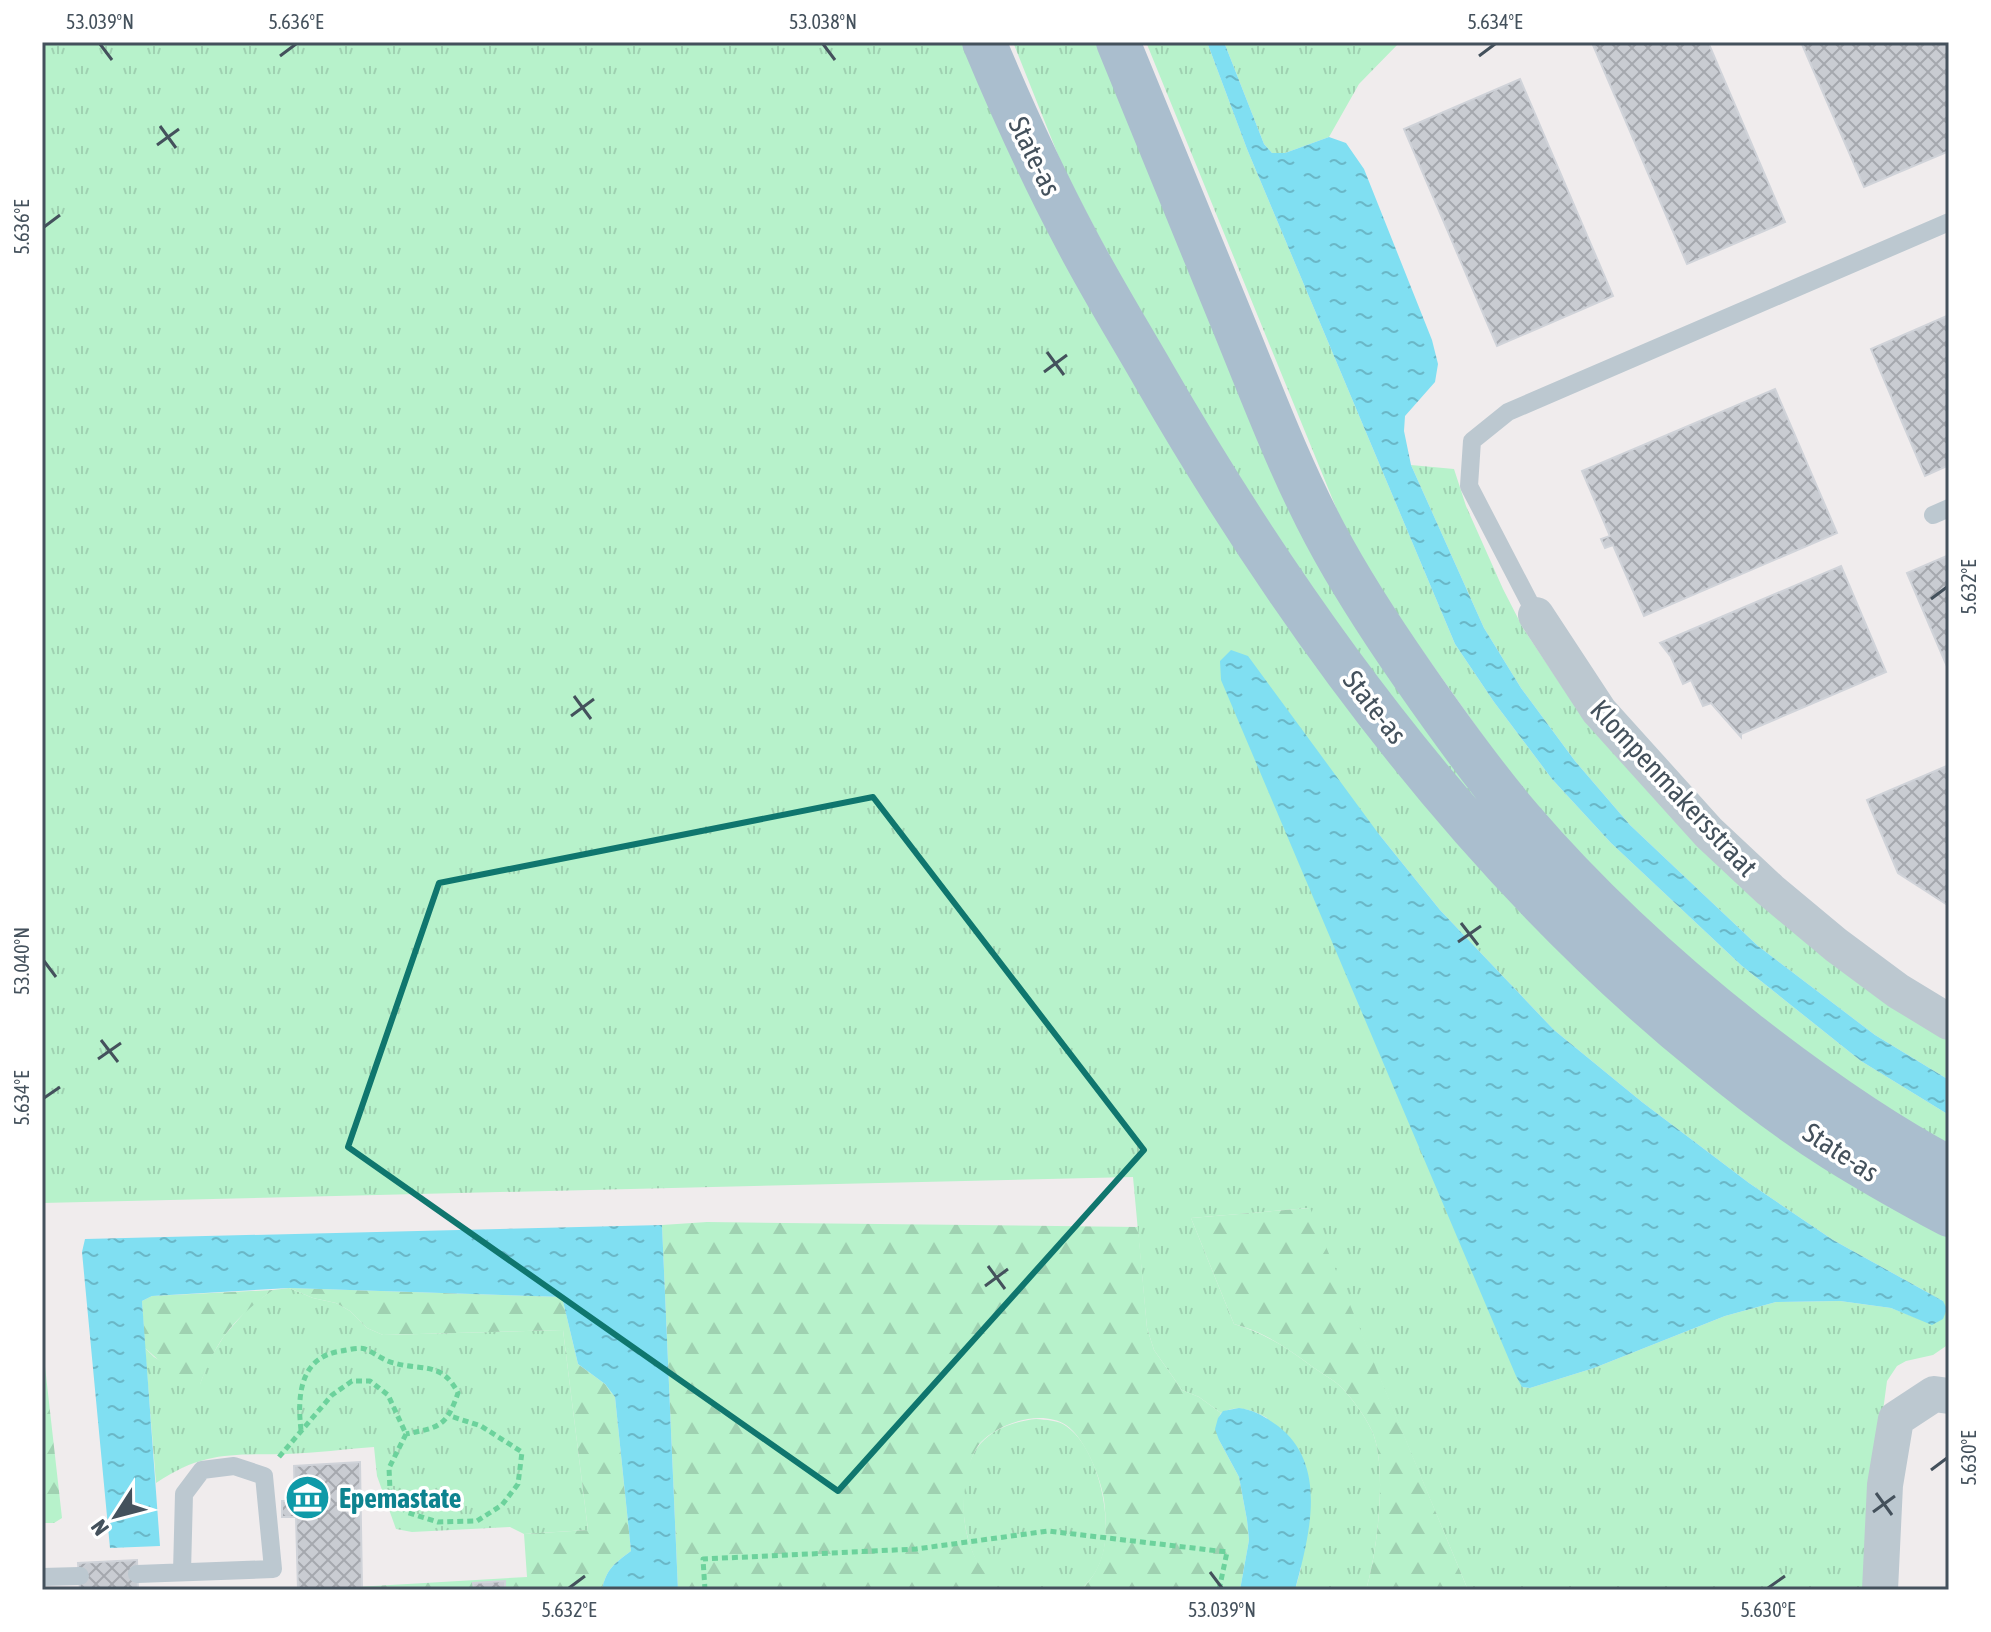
<svg xmlns="http://www.w3.org/2000/svg" width="1991" height="1632" font-family="'Asap Condensed',sans-serif">
  <defs>
    <pattern id="grass-tufts" width="24" height="20" patternUnits="userSpaceOnUse" patternTransform="scale(2)"><rect width="24" height="20" fill="#b7f2cb"/><path d="M3 7l-1-3M5 7V3M7 7l1-3M15 17l-1-3M17 17v-4M19 17l1-3" fill="none" stroke="#9fd1b1"/></pattern>
    <pattern id="forest-firs" width="22" height="20" patternUnits="userSpaceOnUse" patternTransform="scale(2)"><rect width="22" height="20" fill="#b7f2cb"/><path d="M5 1l3.5 6h-7zM16 11l3.5 6h-7z" fill="#9fd1b1"/></pattern>
    <pattern id="water-ripples" width="26" height="14" patternUnits="userSpaceOnUse" patternTransform="scale(2)"><rect width="26" height="14" fill="#80dff2"/><path d="M2 4q2-2 4 0t4 0M15 11q2-2 4 0t4 0" fill="none" stroke="#6ab7c7"/></pattern>
    <pattern id="building-cross-hatch" width="8" height="8" patternUnits="userSpaceOnUse" patternTransform="scale(2)"><rect width="8" height="8" fill="#c9ccd2"/><path d="M0 0l8 8M0 8l8-8" fill="none" stroke="#a5a8ae"/></pattern>
  </defs>
  <rect width="100%" height="100%" fill="#f0eced"/>
  <path fill="url(#grass-tufts)" fill-rule="evenodd" d="M42,42H971L1364,711L1949,1229V1344L1933,1355L1906,1361L1897,1366L1887,1381L1876,1463L1865,1590H1468L1309,1208L1191,1218L1234,1324C1262,1332 1286,1347 1310,1365C1319,1372 1331,1378 1340,1386C1352,1398 1365,1416 1372,1431C1388,1466 1377,1554 1366,1590H1295L1301,1568L1267,1418C1252,1410 1238,1404 1221,1413L1199,1397L1182,1390L1154,1350L1147,1328L1133,1177L42,1203ZM1378,833L1440,910L1554,1030L1642,1102L1749,1183L1833,1240L1943,1301L1932,1324L1891,1308L1840,1301L1776,1302L1725,1316L1594,1368L1530,1388L1522,1387Z
    M1013,42H1102L1462,764L1949,1181V1204L1495,838L1226,477L1064,170Z
    M1146,42H1207L1247,149L1455,644L1494,702L1552,779L1611,843L1742,966L1861,1061L1949,1115V1156L1824,1077L1565,851L1357,559Z
    M1224,42H1400L1359,84L1329,137L1285,153H1272L1264,144Z
    M1411,465L1454,469L1466,506L1503,589L1523,628L1565,691L1936,1033L1949,1041V1080L1875,1035L1758,946L1630,825L1575,761L1521,688L1484,628Z
    M289,1288L313,1298L336,1303L350,1311L367,1328L383,1335L563,1330L588,1530L524,1534L510,1527L412,1532L396,1529L377,1476L374,1447C345,1449 316,1453 287,1454C232,1455 204,1451 156,1483L145,1348L154,1357L200,1384L209,1360L224,1336L250,1306L273,1290Z
    M1036,1419C1046,1420 1058,1420 1066,1426C1100,1449 1116,1529 1099,1565C1095,1575 1088,1582 1081,1590C1065,1590 1012,1594 1001,1588C960,1566 951,1476 981,1443C995,1427 1017,1421 1036,1419Z"/>
  <path fill="url(#forest-firs)" d="M1310,1208L1468,1590H1366C1377,1554 1388,1466 1372,1431C1365,1416 1352,1398 1340,1386C1331,1378 1319,1372 1310,1365C1286,1347 1262,1331 1234,1324L1191,1218Z
    M707,1222L1138,1227L1147,1328L1154,1350L1182,1390L1199,1397L1221,1413L1218,1419L1219,1440L1239,1477L1247,1520L1249,1540L1240,1590H1081C1107,1565 1108,1535 1104,1500C1101,1478 1085,1438 1066,1425C1041,1409 1000,1423 981,1442C973,1451 969,1465 967,1476C958,1518 967,1565 1004,1590H678L662,1225Z
    M289,1288L562,1297L578,1364L605,1384L615,1397L631,1551C615,1563 606,1569 602,1590H305L527,1577L524,1534L588,1530L563,1330L383,1335L367,1328L350,1311L336,1303L313,1298Z
    M273,1290C235,1317 215,1341 200,1385L181,1380L145,1348L142,1301L152,1296Z
    M42,1340L62,1518L54,1523H42Z"/>
  <path fill="url(#water-ripples)" d="M1207,42H1224L1264,144L1272,153H1285L1329,137L1346,143L1364,169L1432,340L1438,364L1435,382L1405,416L1404,431L1411,465L1484,628L1521,688L1575,761L1630,825L1758,946L1875,1035L1949,1080V1115L1861,1061L1742,966L1611,843L1552,779L1494,702L1455,644L1247,149Z
    M1231,650L1248,656L1378,833L1440,910L1554,1030L1642,1102L1749,1183L1833,1240L1943,1301L1947,1309L1943,1319L1932,1325L1891,1308L1840,1301L1776,1302L1725,1316L1594,1368L1530,1388L1522,1387L1516,1376L1221,680L1220,661Z
    M662,1225L678,1590H602C606,1569 615,1563 631,1551L615,1397L605,1384L578,1364L562,1297L289,1288L152,1296L142,1301L160,1546L110,1548L82,1252L85,1239Z
    M1239,1408C1255,1410 1265,1417 1278,1426C1329,1465 1309,1537 1295,1590H1240L1249,1540L1247,1520L1239,1477L1219,1440L1215,1429L1218,1418L1223,1411Z"/>
  <path fill="url(#building-cross-hatch)" stroke="#d0d3d9" stroke-width="2" d="M1600,42H1708L1785,222L1687,264L1593,45Z
    M1801,42H1949V151L1864,187Z
    M1520,79L1613,296L1497,346L1404,129Z
    M1949,315V465L1925,476L1871,349Z
    M1775,389L1837,533L1644,616L1613,545L1605,548L1601,539L1610,536L1582,471Z
    M1949,555V671L1907,573Z
    M1841,566L1886,672L1741,734V737L1711,703L1703,706L1691,680L1683,684L1671,657L1660,643Z
    M1949,765V906L1898,873L1867,800Z
    M360,1462L362,1590H298L296,1517H282V1501H295L294,1466Z
    M137,1560L138,1590H80L78,1563Z
    M505,1581V1590H474L473,1583Z"/>
  <g fill="none" stroke-linecap="round" stroke-linejoin="round">
    <path stroke="#6cd29c" stroke-width="5" stroke-dasharray="6 4" stroke-linecap="butt" d="M301,1430C297,1395 300,1357 341,1351C348,1350 358,1347 365,1349C375,1353 384,1361 394,1363C422,1371 442,1361 458,1393C446,1427 440,1427 406,1434
      M406,1434L389,1468L390,1490L406,1512L438,1522L477,1521L502,1505L518,1484L522,1452L481,1426L450,1416
      M279,1457L332,1395L352,1381H370L388,1395L406,1434
      M705,1590L703,1559L916,1549L1048,1531L1227,1552L1219,1590"/>
    <path stroke="#bcc8d0" stroke-width="18" d="M1933,515L1949,508
      M1536,615L1469,486L1472,441L1508,412L1949,222
      M137,1574L273,1569L264,1476L234,1466L202,1470L184,1494L182,1572
      M42,1577L80,1576"/>
    <path stroke="#bcc8d0" stroke-width="36" d="M1536,615L1599,711L1709,833L1770,890L1836,945L1898,991L1949,1022
      M1880,1590L1885,1485L1896,1419L1934,1394L1949,1396"/>
    <path stroke="#aabece" stroke-width="44" d="M984,42C1012,109 1042,175 1076,239C1100,285 1127,329 1153,374C1299,628 1480,872 1709,1057C1749,1090 1791,1122 1834,1149C1872,1173 1910,1194 1949,1215
      M1118,42C1157,135 1195,229 1233,323C1262,394 1289,466 1325,534C1351,583 1381,629 1413,675C1447,724 1482,773 1521,819C1588,897 1665,968 1746,1032C1810,1082 1877,1130 1949,1168"/>
  </g>
  <path fill="none" stroke="#0f766e" stroke-width="6" stroke-linejoin="round" d="M873,797L1144,1150L838,1491L348,1147L439,883Z"/>
  <path fill="none" stroke="#44515c" stroke-width="3" d="M100,44L112,60M823,44L835,60M280,56L296,44M1479,56L1495,44M160,126L176,148M157,145L179,129M44,227L60,215M1047,352L1064,375M1044,372L1067,355M1931,599L1947,587M574,696L591,719M571,716L594,699M1461,923L1478,945M1458,942L1481,926M44,961L56,977M101,1040L118,1062M98,1059L121,1043M44,1098L60,1087M988,1266L1005,1289M985,1286L1008,1269M1931,1470L1947,1458M1876,1493L1892,1515M1873,1512L1895,1496M1210,1572L1222,1588M569,1588L585,1576M1768,1588L1785,1576"/>
  <defs>
    <symbol id="museum-disc" viewBox="-11 -11 22 22"><circle r="9.5" fill="#0f9aa8" stroke="#fff"/><path d="M0-6L6-3V-2H-6V-3ZM-5-1h2V3h-2ZM-1-1h2V3h-2ZM3-1h2V3H3ZM-6 4H6V6H-6Z" fill="#fff"/></symbol>
  </defs>
  <g fill-rule="evenodd">
    <use href="#museum-disc" x="282" y="1472" width="51" height="51"/>
  </g>
  <g text-anchor="middle" stroke-width="7" stroke-linejoin="round" paint-order="stroke">
    <g font-size="28" fill="#44515c" stroke="#fff">
      <text transform="translate(1035 156) rotate(64)" y="10">State-as</text>
      <text transform="translate(1375 707) rotate(52)" y="10">State-as</text>
      <text transform="translate(1674 788) rotate(47)" y="10">Klompenmakersstraat</text>
      <text transform="translate(1841 1152) rotate(33)" y="10">State-as</text>
    </g>
    <g font-size="28" font-weight="bold" fill="#0d838f" stroke="#fff" text-anchor="start">
      <text x="339" y="1508">Epemastate</text>
    </g>
  </g>
  <rect width="1991" height="1632" fill="none" stroke="#ffffff" stroke-width="88"/>
  <g transform="translate(116 1516) rotate(234)" stroke="#ffffff" stroke-width="6" paint-order="stroke">
  <path d="M0-6L14 30L0 20L-14 30Z" fill="#44515c"/>
  <text y="-12" font-size="22" font-weight="bold" text-anchor="middle" fill="#44515c">N</text>
  </g>
  <rect x="44" y="44" width="1903" height="1544" fill="none" stroke="#44515c" stroke-width="3"/>
  <g font-size="20" text-anchor="middle" fill="#44515c">
    <text x="100" y="29">53.039°N</text>
    <text x="296" y="29">5.636°E</text>
    <text x="823" y="29">53.038°N</text>
    <text x="1495" y="29">5.634°E</text>
    <text transform="translate(22 227) rotate(-90)" y="7">5.636°E</text>
    <text transform="translate(1969 587) rotate(-90)" y="7">5.632°E</text>
    <text transform="translate(22 961) rotate(-90)" y="7">53.040°N</text>
    <text transform="translate(22 1098) rotate(-90)" y="7">5.634°E</text>
    <text transform="translate(1969 1458) rotate(-90)" y="7">5.630°E</text>
    <text x="569" y="1617">5.632°E</text>
    <text x="1222" y="1617">53.039°N</text>
    <text x="1768" y="1617">5.630°E</text>
  </g>
</svg>
